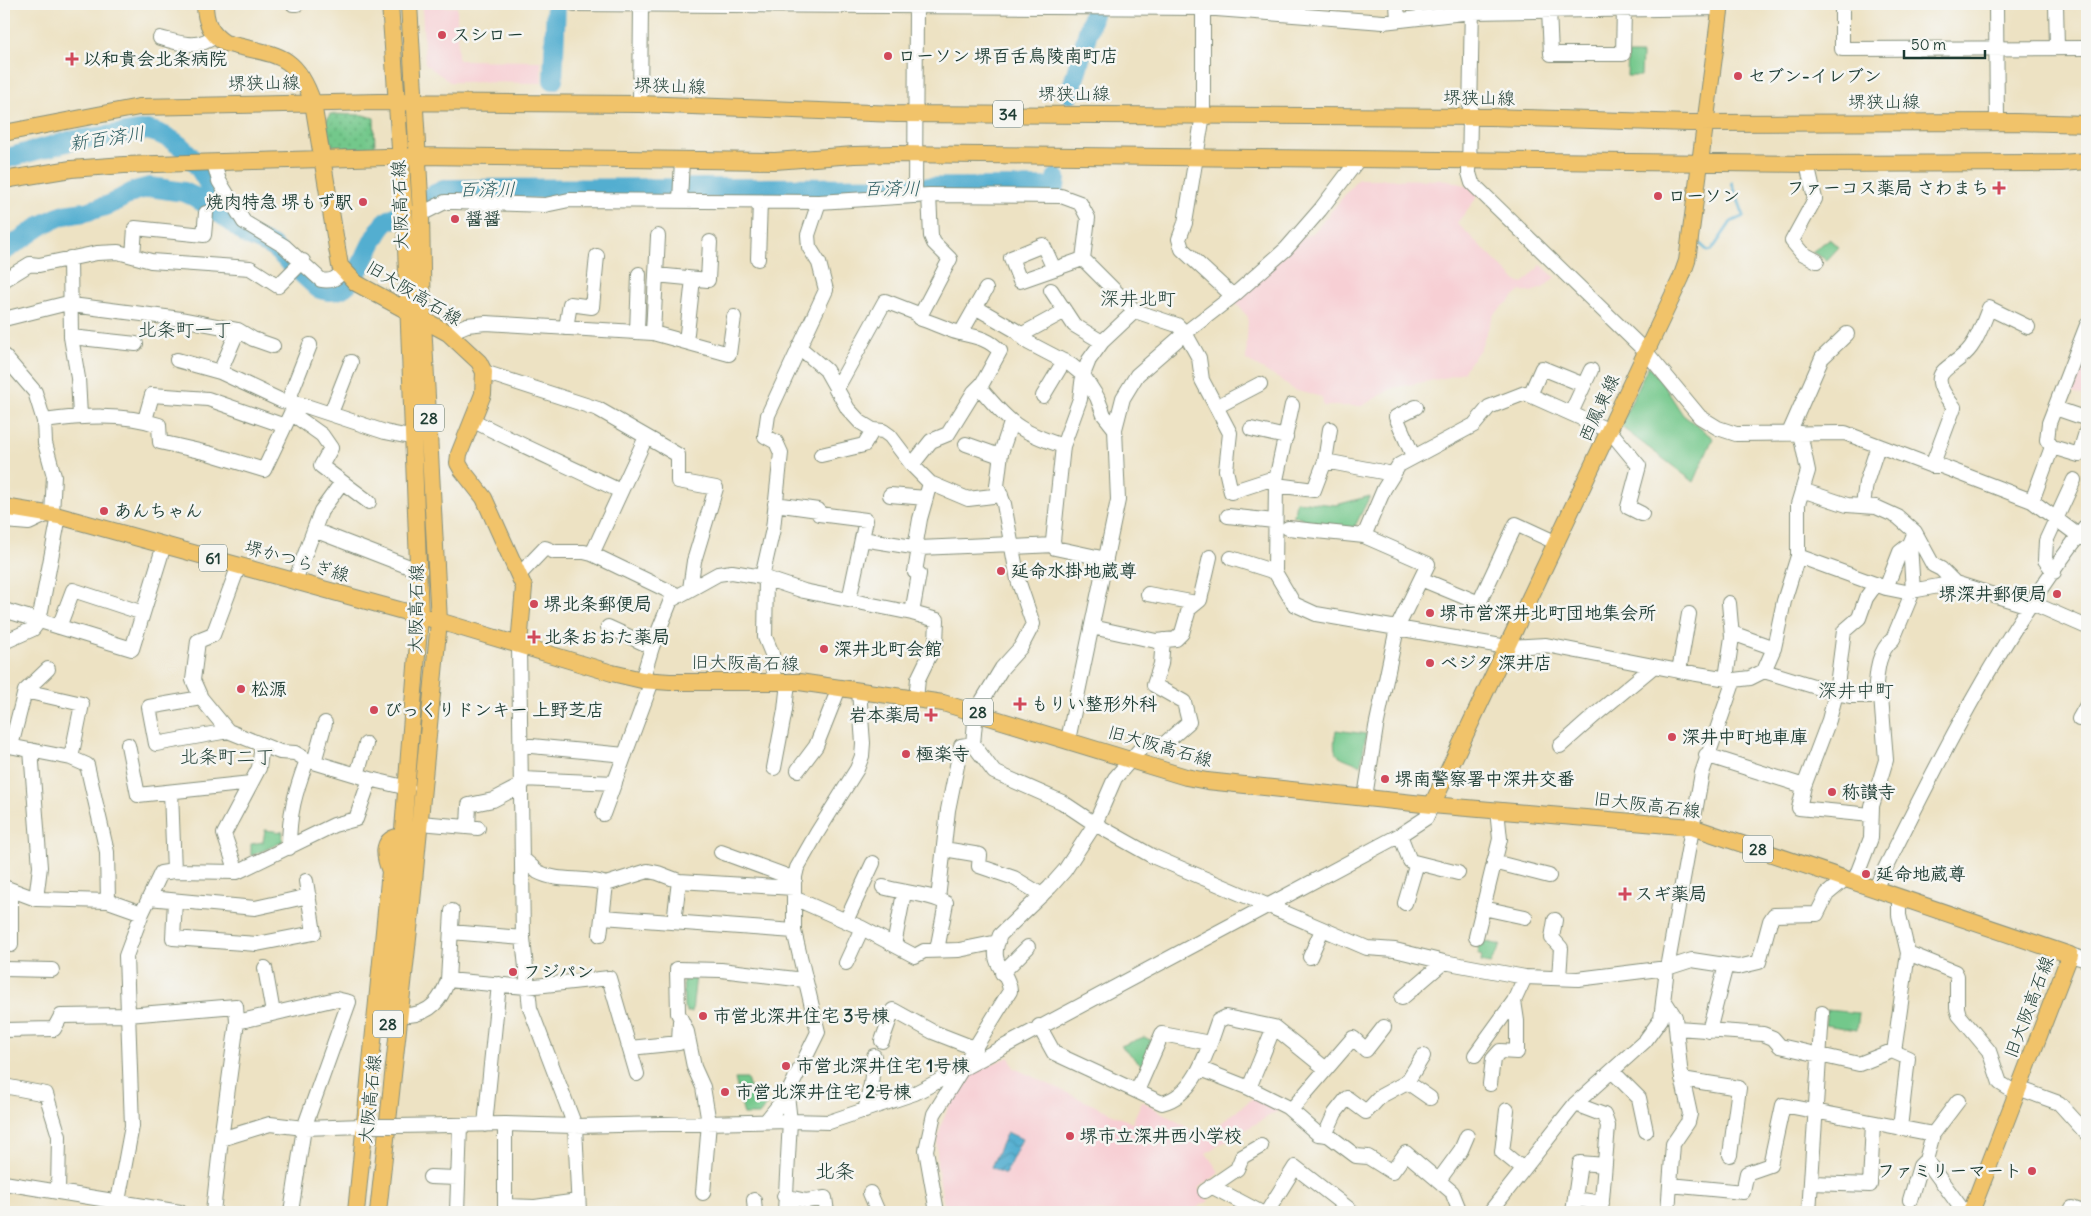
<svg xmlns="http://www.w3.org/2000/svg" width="2091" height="1216" font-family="Delius,'Klee One',sans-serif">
  <defs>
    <pattern id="grass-dots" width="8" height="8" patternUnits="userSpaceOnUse" patternTransform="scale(1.25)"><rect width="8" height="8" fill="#73c88b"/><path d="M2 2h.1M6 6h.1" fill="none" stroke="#5ea472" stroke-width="1.8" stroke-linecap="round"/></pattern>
    <pattern id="water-waves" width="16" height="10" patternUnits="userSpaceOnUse" patternTransform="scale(1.25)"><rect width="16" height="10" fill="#52aed0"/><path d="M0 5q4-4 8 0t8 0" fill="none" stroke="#438faa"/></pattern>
  </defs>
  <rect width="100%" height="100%" fill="#f6f6f2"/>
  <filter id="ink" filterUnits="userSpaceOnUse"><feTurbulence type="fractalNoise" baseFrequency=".02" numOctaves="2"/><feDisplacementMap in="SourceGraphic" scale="10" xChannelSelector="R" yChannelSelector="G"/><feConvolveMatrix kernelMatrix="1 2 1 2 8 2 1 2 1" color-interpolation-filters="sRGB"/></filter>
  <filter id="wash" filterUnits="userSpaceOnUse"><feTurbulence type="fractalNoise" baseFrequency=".0096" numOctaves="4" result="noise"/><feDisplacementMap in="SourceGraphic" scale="20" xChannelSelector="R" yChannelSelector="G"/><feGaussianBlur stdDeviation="1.12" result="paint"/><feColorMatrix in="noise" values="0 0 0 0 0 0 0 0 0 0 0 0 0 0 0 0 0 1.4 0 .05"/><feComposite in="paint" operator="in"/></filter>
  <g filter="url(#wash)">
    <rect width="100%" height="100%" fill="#ede2c3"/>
    <path fill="#f7cfd4" d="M422,6L457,7L458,60L541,61L542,83L450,82L425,64Z
      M1358,179L1448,180L1468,186L1478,196L1457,223L1516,281L1523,284L1541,265L1555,277L1543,288L1531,292L1521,291L1494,314L1480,349L1463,372L1449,377L1393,388L1362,406H1323L1322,397L1293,390L1281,380L1246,360L1248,317L1235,302L1303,237L1314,232Z
      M2087,345V398L2070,392Z
      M1009,1057L1014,1068L1132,1123L1142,1101L1203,1137L1256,1096L1281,1109L1206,1153L1220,1173L1198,1188L1209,1201L1189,1212H945L937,1165V1144L941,1125L948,1108L970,1073Z"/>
    <path fill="url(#grass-dots)" stroke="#498260" d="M330,114L364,115L374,118L375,149L338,151L329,145L325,123Z"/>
    <path fill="#73c88b" stroke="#498260" d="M1628,54H1642L1641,76H1627Z
      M1829,239L1839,247L1827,260L1812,252Z
      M1648,366L1661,381L1683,415L1713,438L1694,482L1620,426Z
      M1370,496L1352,532L1305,526L1301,517L1294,516L1296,501L1336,505Z
      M1336,730L1366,734L1361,765C1337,755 1331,758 1336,730Z
      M265,830L283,832L282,842L251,856V844L263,842Z
      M1477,940L1501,945L1490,964L1481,962L1482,956L1479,955Z
      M686,974L696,975L692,1012H687L684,1007L683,978Z
      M1827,1010L1859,1013L1857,1030L1825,1025Z
      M1144,1037L1154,1042L1143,1066L1121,1046Z
      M735,1079H747L752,1096L767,1105L759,1115H744Z"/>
    <path fill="url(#water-waves)" stroke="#387682" d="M1007,1132L1022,1139L1005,1174L991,1167Z"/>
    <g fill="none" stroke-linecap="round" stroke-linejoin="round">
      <path stroke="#52aed0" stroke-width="3" d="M1696,240L1708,251L1712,250L1731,222L1744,216L1732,183"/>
      <path stroke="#52aed0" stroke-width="20" d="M553,80L556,4
        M1070,94L1096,4
        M4,159L70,141L147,130C193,140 205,180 227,217
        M4,251L42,225L63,215L85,212L109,205L135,191L150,187L184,192L195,197L228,219L247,235L272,246L318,288C358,305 364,243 386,222L444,189L1055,187L1056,178"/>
    </g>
  </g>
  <g filter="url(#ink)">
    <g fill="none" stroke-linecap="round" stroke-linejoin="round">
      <defs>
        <path id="minor" d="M293,4H297
          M574,4L1203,8L1383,22L1472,12L1720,8
          M1203,4V115L1185,223L1179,239L1182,249L1233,296
          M1397,4L1398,20
          M1472,4L1469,173L1472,183L1647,353L1700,417L1718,428L1736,434L1845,433L1932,466H1941L2032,501
          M1842,4V49L2087,48
          M1996,4L1997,122
          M2056,4L2057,48
          M1549,10L1551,54H1623L1624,9
          M160,38C181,43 196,50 215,36
          M640,104L641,4
          M214,163L219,181L244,222L284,246L321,280C331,282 336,279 343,271
          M1807,164L1815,199L1792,241L1802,253L1817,261
          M915,196L916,4
          M680,201L682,159
          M421,214L445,202H455L545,205L569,200L819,202
          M133,256L135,228L204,235L206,213
          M70,258L71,337L78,378L80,416
          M758,259L760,202
          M1054,269L1043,245L1011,258L1020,281L1083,259
          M656,275L708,280L710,242
          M4,280L30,264L39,265L97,253L118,252L151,261L250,268L278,286L303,261
          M1051,290L1074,325L1102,342
          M975,307L1015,330L1029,343L1071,365L1083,375L1097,397L1104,415L1115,429
          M4,319L64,304L181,319L238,330L220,372L282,401L303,405L385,432L415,438
          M566,328L570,304L592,307L597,256
          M238,330L253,339L273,346
          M637,332L639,274
          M448,333L467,325L486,323L653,333L729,354L734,317
          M653,333L658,236
          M961,333L986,289
          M1021,335L1065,311
          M71,337L136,344
          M686,342L693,279
          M799,347L826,370L848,409L860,422L873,430L883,431L890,436L912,465L930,483L968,499L1001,495
          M4,356L35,392L44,421L45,443L54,476L52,514
          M177,360L220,372
          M484,372L598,409L678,455V481L716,488L694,561L690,589
          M979,387C1010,423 1017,431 1063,446
          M836,390L885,301L921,315
          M1530,395L1542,368L1584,385
          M1043,396L1064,361
          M288,401L310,345
          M1218,406L1260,384
          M2055,408L2087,419
          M331,413L351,362
          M1571,413L1591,370
          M145,420L152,395L208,399L285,426
          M44,421C81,416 123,413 159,425L160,442L208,453L264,470L291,413L322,435L331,448L321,466L369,502
          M474,421C522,446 571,467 620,491
          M1011,423L1001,453L997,486L1004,504L1018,580L1033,624L1021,647L1002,668L976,711L973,744L994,772L1062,802L1095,824L1152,856L1367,948L1395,950L1444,962L1525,977L1578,979L1667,968L1692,960L1738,967L1759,962L1770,921L1774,915L1817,914L1827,894L1845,879
          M1251,429L1286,437
          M1789,433L1822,358L1847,334
          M966,444L1000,456
          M2052,447L2079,455L2087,429
          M821,455L864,445L873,430
          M1413,456L1396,417L1416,407
          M1325,461L1393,474
          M912,465L931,441L948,434L974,392L982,384L1000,351C986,336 972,337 953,331C942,327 930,322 919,318L950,259L934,243L931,236L929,195
          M1932,466L1954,407C1921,367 1953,372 1971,347C1979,336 1984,321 1989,308L2028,327
          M1276,485L1314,490L1325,461L1330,429
          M1802,490L1847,505L1876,507L1898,517L1915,532L1933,565L1941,569L1955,583
          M890,495L926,498
          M775,504L818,510L819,514L866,520L849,600
          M1863,505L1866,483L1878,446
          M1228,516L1274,521
          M4,521L29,523L48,514
          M1288,528L1364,536L1428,564L1397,628L1376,727L1365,797
          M314,530L420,571
          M1364,536L1384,489L1399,465L1474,425L1489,407L1525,393L1610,431L1639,466L1628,507L1642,514
          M862,539L919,548L1012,544
          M2086,539L2079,536L2032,501L2052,447L2047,440L2049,423L2087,325
          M1013,547L1054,545
          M915,548L920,519L930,483
          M592,554L646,437
          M1798,556L1886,588L1906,592L1955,583L2029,606
          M1231,558L1275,572L1294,604L1316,614L1507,647L1546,645L1679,671L1734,680L1750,678L1764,671L1774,648L1784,601L1798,556V504L1808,471L1800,433
          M1106,559L1055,548L1053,541L1063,446L1080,399L1083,375L1089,360L1102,342L1135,311
          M239,565L213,635L198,641L193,680L201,698L228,731L280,752L295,753L307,760L370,779
          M1275,572L1276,480L1292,405
          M2054,572L2045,560L2046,541L2074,480
          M519,575L545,548L555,552H584L592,554L677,595
          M762,577L773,529L781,453L776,442L765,436L768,415L826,290L819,263L809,247L808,235L819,202L929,195L1061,196L1080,203L1088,218L1083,259L1135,311L1177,325L1185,333L1199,358L1202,380L1230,433L1226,470L1231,492L1268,480H1276
          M766,579L765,637L772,654L774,682
          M1421,579L1479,603L1516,524L1557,543
          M295,581L321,511L342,482
          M1886,588L1900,552L1910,544
          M1148,594L1196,603
          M2032,603L2087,627
          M4,610L132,649L164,545
          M912,613L937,620L936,642L918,679L916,699
          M59,627L73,590L143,613
          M608,627L652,647
          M1092,627L1156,641L1176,639L1182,633L1189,609L1200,600L1210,557
          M1732,633L1774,648
          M4,642L33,629L39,621L59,516
          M519,645L523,938L530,1008L575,1126L579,1212
          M1679,671L1689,614
          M1764,671L1836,693L1850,696H1881L1886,760L1872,806L1871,838L1854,882
          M1726,678L1732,637L1729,603
          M642,680L652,647L671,600L718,574L732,572L762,577L804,591L912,613L919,574L915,572L919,548
          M25,691L82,704L71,758
          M1875,696C1877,676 1876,653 1893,639L1913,591L1910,544L1915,532
          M201,698L149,707L156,744L228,731
          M2079,719L2087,705
          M1068,740L1118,500L1115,429L1123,398L1137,375L1185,333L1233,296L1286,249L1320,210L1358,160
          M4,745L71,758L87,765L107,852L108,901
          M128,745L138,795L251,783
          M521,745L625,755
          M11,746L25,691L48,669
          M1560,746L1595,715L1654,666
          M31,750L40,867L36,899
          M1706,755L1804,786L1799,808L1871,815
          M314,762L325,723
          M774,768L785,710L788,682
          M798,770L816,746L839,688
          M357,775L366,744
          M522,779L615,783
          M1804,786L1829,720L1836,693L1844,631L1859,618L1866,598L1876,584
          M171,792L174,871
          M603,814L652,681
          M420,823L478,828
          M468,827L469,805L493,800L522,785
          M1400,835L1410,861L1458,873
          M289,848C289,813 295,793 307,760
          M944,849L980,855L979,866L1014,878L1042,895
          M721,852L795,879
          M523,859C528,863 533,868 538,872C559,883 584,876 606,884
          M1494,862L1549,876
          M237,872L224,834L259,768L262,745
          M4,887L36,899L108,901L142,913
          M883,887C903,893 927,893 946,903L937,950
          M1875,889C1937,763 2000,636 2087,525
          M11,890V945
          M149,898L255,908L309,896
          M794,898L862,928L915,956L924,951L959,950L998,942
          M938,899L948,810L961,746L973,744
          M175,901L173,938L257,944L314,933L306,881
          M1405,903L1417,863
          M1483,908L1525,917
          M603,917L794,931
          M1555,920L1552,938L1561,948L1559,978
          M846,921L873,863
          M674,922L679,881
          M451,932L523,938
          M600,935L606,884L648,871L658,873L679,881L794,888
          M1476,937L1500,839L1497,810
          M894,945L904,893
          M1908,953L1955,972L1957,976V1008L1959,1015L1989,1051L2000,1083L2016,1093
          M2070,955L2087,960
          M1310,957L1322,930
          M846,963L862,928
          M265,968L273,1013
          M4,969L52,970
          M1002,973L1028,947
          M448,980L452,911
          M1402,998L1444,962
          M336,999L349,1002L304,1128L270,1124L221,1139L237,1022Z
          M1664,1000L1675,1017L1680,1068L1690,1114L1688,1122L1673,1144L1668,1212
          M409,1015C431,1013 441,1000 448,980L526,987L609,978L637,1074
          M1039,1026L1054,1053L1162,1103C1196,1095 1208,1049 1218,1021L1226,1017L1274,1027L1326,1069
          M1677,1028L1763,1034L1773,1038L1780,1046L1859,1064L1892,1051L1908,1058L1900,1128
          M4,1030L54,1029L61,1016L128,1015L236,1006L237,1022
          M1709,1031L1726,965
          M882,1041L893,1010L933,1032L974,1048
          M630,1048L679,1043L680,1021
          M1894,1052L1908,953L1899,915V897
          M1475,1055L1514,1001L1525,977
          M1201,1069L1249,1088L1287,1107L1318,1134L1328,1135L1356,1156L1368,1157L1392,1172L1406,1153L1452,1192L1460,1212
          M1612,1071L1639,1098L1646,1131
          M1682,1079L1739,1088L1730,1155
          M1407,1082L1430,1098
          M1490,1084L1493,1059L1500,1051L1517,1052V1021L1514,1001
          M4,1086L46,1094L59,1136L58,1192
          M1249,1088L1274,1027
          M2018,1088L2059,1103L2087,1134
          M1137,1091L1162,1034L1210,1043
          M1575,1104L1604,1115L1608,1126L1601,1212
          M1291,1110L1353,1038L1366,1050L1384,1027
          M1507,1110L1502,1152L1523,1169
          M865,1111L871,1084L874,1056
          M766,1121L787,1095L818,1032L794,931V881L797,868L817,833L857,769L862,756L863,743L859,691
          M505,1124V1206L535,1207L578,1201
          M485,1125L499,984
          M397,1126L505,1124L575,1126L790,1121L829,1122L915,1093L962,1069L1400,835L1426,818L1432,805
          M1933,1134L1958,1101
          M1325,1135L1335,1113L1347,1098L1366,1112L1381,1096L1407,1082L1423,1056
          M430,1177L458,1178
          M1439,1180L1461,1150L1467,1136
          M4,1183L180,1212
          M1812,1183L1870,1185L1873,1123
          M1670,1185L1743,1192L1747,1173L1770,1165L1783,1105L1933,1134L1926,1160L1964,1212
          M1211,1186L1260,1212
          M1205,1191L1237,1169L1242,1157L1261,1146
          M703,1193L709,1123L703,1087L694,1067L687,1032L678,1013L677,969L721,970L804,980
          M870,1193L878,1212
          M784,1196L806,1201L825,1198L827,1212
          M1575,1199L1602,1203
          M754,1200L755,1212
          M1910,1200L1920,1166L1926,1160
          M2072,1208L2083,1212
          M116,1212L132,1126L126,956L142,913L161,873L174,871L237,872L334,825L356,819L370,779L408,788
          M213,1212L221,1139
          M291,1212L304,1128L363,1126
          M457,1212L460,1125
          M785,1212L790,1121L787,1095
          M937,1212L926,1150L934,1114L1010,991C1008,967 987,967 1000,935L1050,887L1065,870L1095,824L1115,778L1148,740L1163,745L1189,722L1184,702L1154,685L1161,664L1163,640
          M1267,1212L1295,1167L1353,1212
          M1490,1212L1575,1104L1645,1041L1661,1019L1667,968L1702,773L1734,680
          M1573,1212L1580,1163L1605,1165
          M1809,1212L1822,1013"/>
        <path id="major" d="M205,4C205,21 210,34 225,43C273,56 295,49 313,103L340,266L356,283L448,333L479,362L484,372L483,394L459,454L458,463L462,470L484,498L524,587L519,645
          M4,133L139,107L379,102L640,104L896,114L1490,117L1689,123L2015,122L2087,124
          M4,180L71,169L124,165L418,156L775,161L854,155L895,154L1807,164L2061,163L2087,161
          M4,507L59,516L439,621L612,673L642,680L670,682H799L943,703L1186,777L1207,781L1432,805L1692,827L2070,955L1971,1212
          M1432,805L1681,278L1687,261L1721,4
          M388,1017L420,617L405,221L390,4
          M356,1212L390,871C383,854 381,837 404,836
          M378,1212L412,902L439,621L423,322L421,214L409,4"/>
      </defs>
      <use href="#minor" stroke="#86907c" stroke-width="16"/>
      <use href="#major" stroke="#86907c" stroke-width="18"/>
      <use href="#minor" stroke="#fff" stroke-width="14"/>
      <use href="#major" stroke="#f1c36a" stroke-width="16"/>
      <defs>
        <path id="minor-bridge" d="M363,1126H397"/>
      </defs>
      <use href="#minor-bridge" stroke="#86907c" stroke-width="16" stroke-linecap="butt"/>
      <use href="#minor-bridge" stroke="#fff" stroke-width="14"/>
    </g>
  </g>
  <g fill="#d1495b" stroke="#f6f6f2" stroke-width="2">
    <circle cx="442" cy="35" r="5"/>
    <circle cx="888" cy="56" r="5"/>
    <path d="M69.5 51.5h5v5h5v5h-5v5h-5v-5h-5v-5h5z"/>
    <circle cx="1738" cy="76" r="5"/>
    <path d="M1996.5 180.5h5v5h5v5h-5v5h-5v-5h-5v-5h5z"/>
    <circle cx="1658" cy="196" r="5"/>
    <circle cx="363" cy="202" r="5"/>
    <circle cx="455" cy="219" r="5"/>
    <circle cx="104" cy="511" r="5"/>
    <circle cx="1001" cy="571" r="5"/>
    <circle cx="2057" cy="594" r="5"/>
    <circle cx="534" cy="604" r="5"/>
    <circle cx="1430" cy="613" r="5"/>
    <path d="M531.5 629.5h5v5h5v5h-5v5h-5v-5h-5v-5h5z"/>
    <circle cx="824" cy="649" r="5"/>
    <circle cx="1430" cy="663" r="5"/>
    <circle cx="241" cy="689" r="5"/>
    <path d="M1017.5 696.5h5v5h5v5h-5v5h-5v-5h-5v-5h5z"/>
    <circle cx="374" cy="710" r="5"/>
    <path d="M928.5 707.5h5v5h5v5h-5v5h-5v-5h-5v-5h5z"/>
    <circle cx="1672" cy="737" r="5"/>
    <circle cx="906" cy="754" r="5"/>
    <circle cx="1385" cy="779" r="5"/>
    <circle cx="1832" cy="792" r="5"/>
    <circle cx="1866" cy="874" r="5"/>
    <path d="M1622.5 886.5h5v5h5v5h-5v5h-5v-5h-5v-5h5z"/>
    <circle cx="513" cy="972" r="5"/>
    <circle cx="703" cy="1016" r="5"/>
    <circle cx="786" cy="1066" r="5"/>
    <circle cx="725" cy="1092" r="5"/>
    <circle cx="1070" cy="1136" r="5"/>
    <circle cx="2032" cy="1171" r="5"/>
  </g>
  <g text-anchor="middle" stroke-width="5" stroke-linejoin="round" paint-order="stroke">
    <g fill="#f6f6f2" stroke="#60746d" stroke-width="1">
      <rect x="993" y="100.5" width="30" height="27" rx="4"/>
      <rect x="414" y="404.5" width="30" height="27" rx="4"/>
      <rect x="199" y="544.5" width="28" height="27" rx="4"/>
      <rect x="963" y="698.5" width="30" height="27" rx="4"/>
      <rect x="1743" y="835.5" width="30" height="27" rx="4"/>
      <rect x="373" y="1010.5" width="30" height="27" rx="4"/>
    </g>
    <g font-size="16" font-weight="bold" fill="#1f3d34">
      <text x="1008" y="120">34</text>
      <text x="429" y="424">28</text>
      <text x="213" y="564">61</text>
      <text x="978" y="718">28</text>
      <text x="1758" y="855">28</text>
      <text x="388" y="1030">28</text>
    </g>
    <g font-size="18" font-weight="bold" fill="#1f3d34" stroke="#f6f6f2" text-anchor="start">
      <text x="452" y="41">スシロー</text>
      <text x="898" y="62">ローソン 堺百舌鳥陵南町店</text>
      <text x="83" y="65">以和貴会北条病院</text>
      <text x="1748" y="82">セブン-イレブン</text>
      <text x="1989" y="194" text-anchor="end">ファーコス薬局 さわまち</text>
      <text x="1668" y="202">ローソン</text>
      <text x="353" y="208" text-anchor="end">焼肉特急 堺もず駅</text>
      <text x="465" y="225">醤醤</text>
      <text x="114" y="517">あんちゃん</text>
      <text x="1011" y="577">延命水掛地蔵尊</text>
      <text x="2047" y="600" text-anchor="end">堺深井郵便局</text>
      <text x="544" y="610">堺北条郵便局</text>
      <text x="1440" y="619">堺市営深井北町団地集会所</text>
      <text x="544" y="643">北条おおた薬局</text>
      <text x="834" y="655">深井北町会館</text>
      <text x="1440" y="669">ベジタ 深井店</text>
      <text x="251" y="695">松源</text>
      <text x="1031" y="710">もりい整形外科</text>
      <text x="384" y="716">びっくりドンキー 上野芝店</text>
      <text x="921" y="721" text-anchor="end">岩本薬局</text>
      <text x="1682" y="743">深井中町地車庫</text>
      <text x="916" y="760">極楽寺</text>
      <text x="1395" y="785">堺南警察署中深井交番</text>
      <text x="1842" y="798">称讃寺</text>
      <text x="1876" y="880">延命地蔵尊</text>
      <text x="1635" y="900">スギ薬局</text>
      <text x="523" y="978">フジパン</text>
      <text x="713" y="1022">市営北深井住宅 3号棟</text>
      <text x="796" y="1072">市営北深井住宅 1号棟</text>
      <text x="735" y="1098">市営北深井住宅 2号棟</text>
      <text x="1080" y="1142">堺市立深井西小学校</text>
      <text x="2022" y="1177" text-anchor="end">ファミリーマート</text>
    </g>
    <g font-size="18" fill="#1f3d34" stroke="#f6f6f2">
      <text transform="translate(264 83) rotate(-1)" y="6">堺狭山線</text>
      <text transform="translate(670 86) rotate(2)" y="6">堺狭山線</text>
      <text x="1074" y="100">堺狭山線</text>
      <text transform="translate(1479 98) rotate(1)" y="6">堺狭山線</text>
      <text x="1884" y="108">堺狭山線</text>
      <text transform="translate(400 205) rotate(-92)" y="6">大阪高石線</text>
      <text transform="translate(414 293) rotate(31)" y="6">旧大阪高石線</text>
      <text transform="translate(1599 408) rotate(-65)" y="6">西鳳東線</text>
      <text transform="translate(297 561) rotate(16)" y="6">堺かつらぎ線</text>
      <text transform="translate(416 609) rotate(-89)" y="6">大阪高石線</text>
      <text transform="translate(745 663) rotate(1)" y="6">旧大阪高石線</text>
      <text transform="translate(1160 746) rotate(16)" y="6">旧大阪高石線</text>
      <text transform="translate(1647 805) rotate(7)" y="6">旧大阪高石線</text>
      <text transform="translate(2029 1007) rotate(-69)" y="6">旧大阪高石線</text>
      <text transform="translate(370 1099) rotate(-84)" y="6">大阪高石線</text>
    </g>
    <g font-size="19" font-style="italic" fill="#2e5f63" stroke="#f6f6f2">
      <text transform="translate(107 138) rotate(-8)" y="7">新百済川</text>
      <text x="892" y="195">百済川</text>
      <text x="487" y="196">百済川</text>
    </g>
    <g font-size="19" fill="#1f3d34" stroke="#f6f6f2">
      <text x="1138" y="305">深井北町</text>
      <text x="185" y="336">北条町一丁</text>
      <text x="1856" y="697">深井中町</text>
      <text x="227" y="763">北条町二丁</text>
    </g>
    <g font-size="20" fill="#1f3d34" stroke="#f6f6f2">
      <text x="835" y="1178">北条</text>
    </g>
  </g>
  <rect width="2091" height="1216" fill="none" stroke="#f6f6f2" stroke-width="20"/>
  <path d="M1904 50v8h81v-8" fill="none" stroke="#1f3d34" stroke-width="2.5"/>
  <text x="1911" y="50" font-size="15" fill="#1f3d34" stroke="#f6f6f2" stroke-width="4" paint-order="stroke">50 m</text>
</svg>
